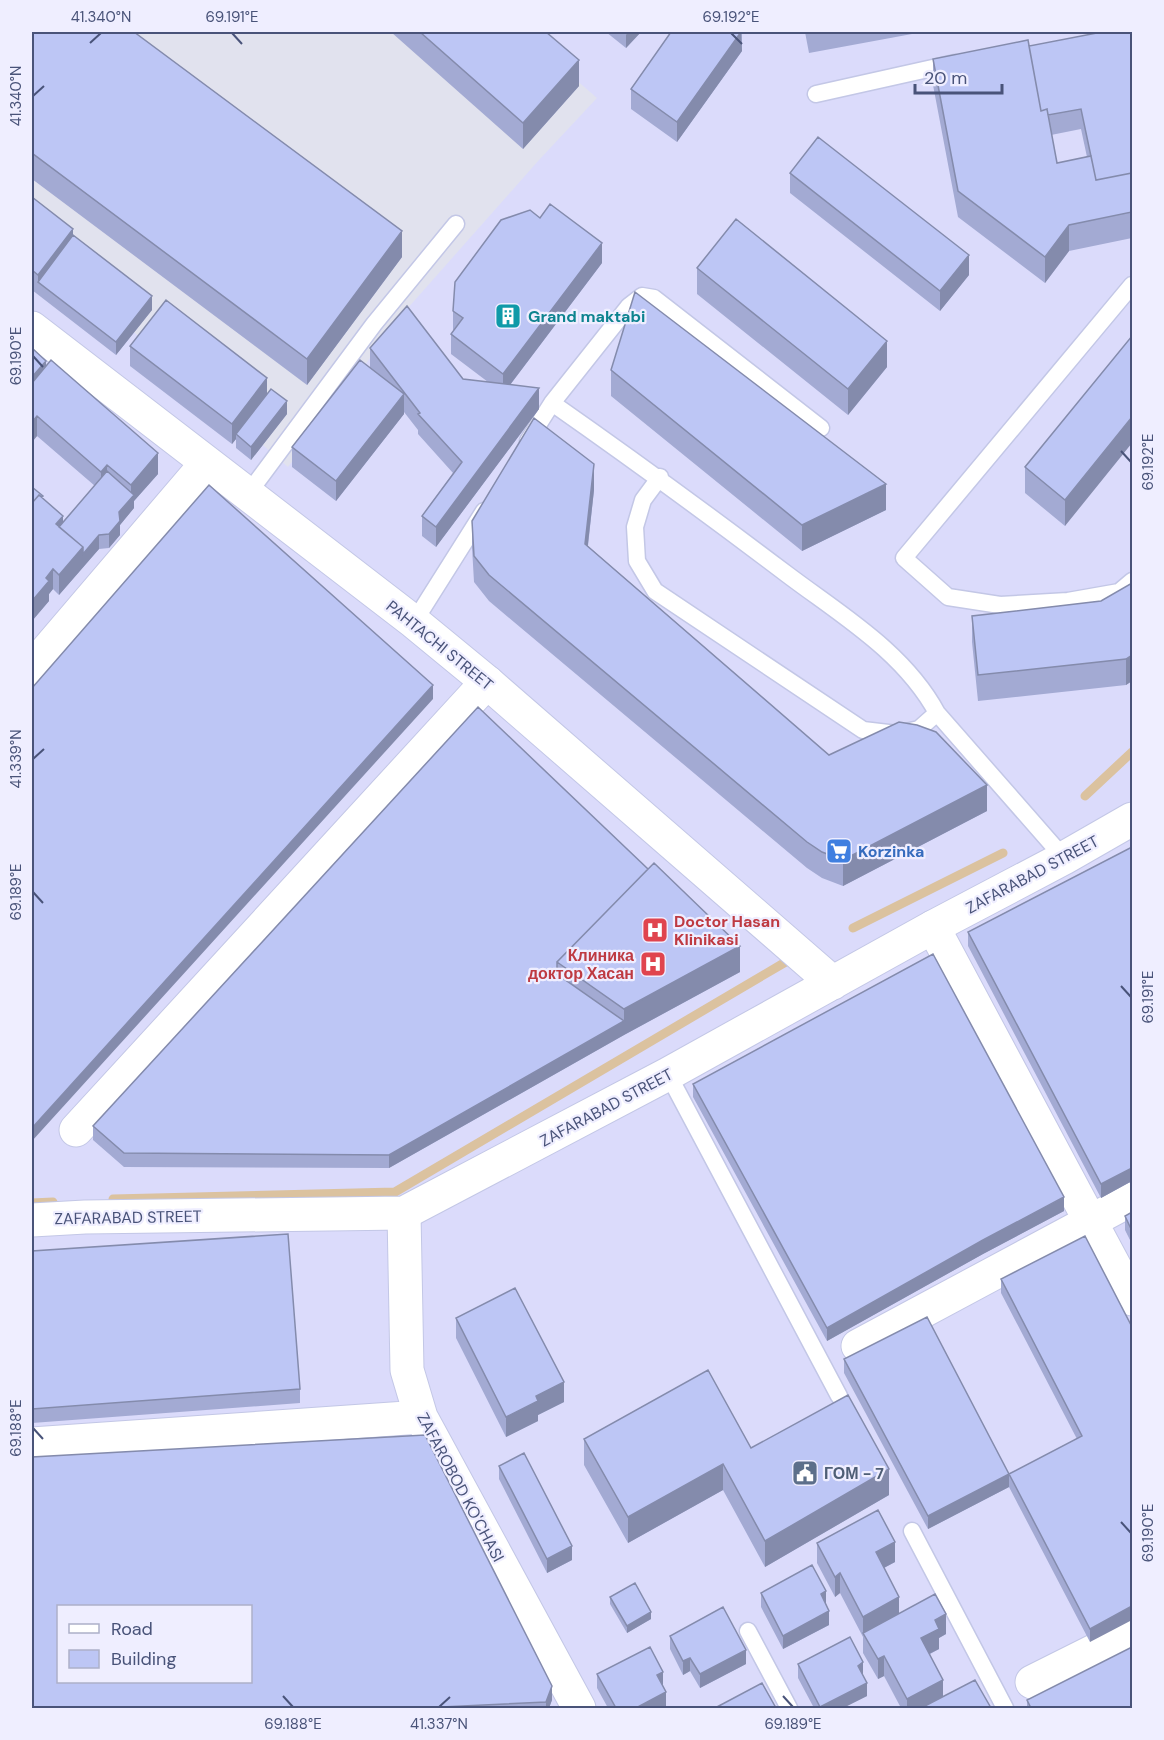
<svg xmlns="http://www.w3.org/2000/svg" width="1164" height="1740" font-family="'DM Sans',sans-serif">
  <rect width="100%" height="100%" fill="#e8e7fe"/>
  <path fill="#dbdbfb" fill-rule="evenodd" d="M32,32H1132V1708H32ZM58,1606H250V1682H58Z"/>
  <path fill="#e1e2ee" d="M32,32H521L597,98L539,160L407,309L288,467L32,243Z"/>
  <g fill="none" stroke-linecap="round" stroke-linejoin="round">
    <path stroke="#dbc29f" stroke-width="9" d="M1085,796L1132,752
      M853,928L1003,853
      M113,1199L395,1192L789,960
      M32,1203L53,1202"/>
    <defs>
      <path id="service" d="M816,94L955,63
        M1132,285L904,558L948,597L1000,605L1068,601L1119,592L1132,581
        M552,403C632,459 710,516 788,575C841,615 904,652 937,713L1064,858
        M528,441L552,403L629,306L642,296L654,298L821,428
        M660,477L643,500L635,527L637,561L655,591L863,730L897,734L919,729L937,713
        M247,495L374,324L456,224
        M414,622L484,511
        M668,1074L839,1396
        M912,1531L1005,1708
        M748,1631L789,1708"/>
      <path id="minor" d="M32,668L206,464
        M933,927L1132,1299
        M76,1130L487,682
        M404,1213L407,1370L421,1417L579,1708
        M858,1346L1132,1199
        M32,1444L421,1417
        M1032,1682L1132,1632"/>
      <path id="tertiary" d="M32,328L414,622L487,682L833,983
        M32,1220L85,1217L404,1213L668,1074L933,927L1064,858L1132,819"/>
    </defs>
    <use href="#service" stroke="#c3c7e6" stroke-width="19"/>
    <use href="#minor" stroke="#c3c7e6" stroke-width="35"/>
    <use href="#tertiary" stroke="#c3c7e6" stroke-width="35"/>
    <use href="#service" stroke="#fff" stroke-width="16"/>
    <use href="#minor" stroke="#fff" stroke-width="33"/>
    <use href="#tertiary" stroke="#fff" stroke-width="33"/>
  </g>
  <path fill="#a3aad3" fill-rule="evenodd" d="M32,32L402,257L307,385L32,179Z
    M391,32H546L579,86L523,149Z
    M606,32H641L626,48Z
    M742,32V51L677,142L631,109V89Z
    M805,32H912V34L809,53Z
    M1132,32V238L1069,251L1045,283L958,217L933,85V59ZM1081,129L1087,157L1057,163L1051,135Z
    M790,173L969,275L940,311L790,193Z
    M32,197L152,310L116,355L32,290Z
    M602,263L510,385L539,409L436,547L422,536V516L453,473L418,434V430L404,412V414L336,501L292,467V447L370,368V348L463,379L488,382L451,354V334L453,331V311Z
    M697,268L887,367L848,415L697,294Z
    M1132,336L1065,526L1025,493V467Z
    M130,346L267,394L287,414L251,460L236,448V439L232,444L130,366Z
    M46,366L158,474L134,501V508L120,525V535L109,548L99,549L59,595L53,589L49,594V601L32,621V487L63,522L95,486L37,436L32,442Z
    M611,370L886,510L802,551L611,396Z
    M594,490L588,546L829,755L987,811L843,886L822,878L807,868L489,601L474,582L472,547V521Z
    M1132,583V681L1126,685L978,701L972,642V616L1101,601Z
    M478,707L740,972L624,1035L389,1168L124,1167L93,1140V1126Z
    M1132,847V1181L1101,1198L968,946V932Z
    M693,1084L1064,1211L983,1254L827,1341L693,1097Z
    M1132,1212V1244L1125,1230V1216Z
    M32,1251L300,1389V1403L32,1423Z
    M1001,1279L1132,1327L1090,1642L1009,1487L928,1529L844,1373V1359L1009,1474L1077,1439L1001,1293Z
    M456,1318L564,1402L538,1415V1421L506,1437L456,1338Z
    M584,1439L751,1448L889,1495L765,1567L723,1490L628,1543L584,1465Z
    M499,1466L572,1560L547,1573L499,1479Z
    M817,1543L895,1562L884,1568L899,1613L946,1634L939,1638V1649L930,1654L943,1697L991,1708H901L884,1676L878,1679L863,1653V1637L840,1593L835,1597L817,1563Z
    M761,1593L826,1605L829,1625L783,1649L761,1607Z
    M610,1597L651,1619L627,1633L610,1604Z
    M670,1636L746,1664L700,1688L690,1671L683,1675L670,1649Z
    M798,1664L863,1676L867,1696L843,1708H814L798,1678Z
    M597,1674L663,1686L666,1706L661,1708H608L597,1688Z
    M552,1700L549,1708H32Z
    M1027,1700L1132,1708H1027Z"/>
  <path fill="#848bac" d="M628,32H641L626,48V35Z
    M741,32L742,51L677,142V122Z
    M579,60V86L523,149V123Z
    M1069,225V251L1045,283V257Z
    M73,229V249L38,282V275Z
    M402,231V257L307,385V359Z
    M602,243V263L503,394V374Z
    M969,255V275L940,311V291Z
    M152,296V310L116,355V342Z
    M887,341V367L848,415V389Z
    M46,361V386L32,403V377Z
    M267,378V398L236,434V439L232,444V424Z
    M539,388V409L436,547V527Z
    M404,394V414L336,501V481Z
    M287,401V414L251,460V447Z
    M37,416V436L32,442V422Z
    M1132,417V443L1065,526V500Z
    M158,453V474L134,501V508L120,525V535L109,548V534L119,512L131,499V485Z
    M594,464V490L585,570V544Z
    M107,465V485L101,492V472Z
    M886,484V510L802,551V525Z
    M63,516V536L56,524Z
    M99,535V549L59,595V575L83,547Z
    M53,569V589L49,594V601L32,621V601L46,578Z
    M1132,655V681L1126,685V659Z
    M433,685V699L32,1141V1128Z
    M987,785V811L843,886V860Z
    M740,946V972L624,1035L389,1168V1155L624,1021V1009Z
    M1132,1168V1181L1101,1198V1184Z
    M1064,1197V1211L983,1254L827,1341V1328L983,1240Z
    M564,1382V1402L538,1415V1421L506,1437V1417L536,1396Z
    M723,1464V1490L628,1543V1517Z
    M889,1469V1495L765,1567V1541Z
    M1009,1474V1487L928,1529V1516Z
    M895,1542V1562L876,1572V1552Z
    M572,1546V1560L547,1573V1559Z
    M840,1573V1593L835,1597V1577Z
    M826,1591V1605L821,1594Z
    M899,1597V1617L863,1633V1637V1617Z
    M1132,1606V1620L1090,1642V1629Z
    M829,1611V1625L783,1649V1636Z
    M651,1612V1619L627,1633V1626Z
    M946,1614V1634L939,1638V1649L921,1658V1638L935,1620Z
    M746,1650V1664L700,1688V1674Z
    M884,1656V1676L878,1679V1659Z
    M690,1658V1671L683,1675V1661Z
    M863,1662V1676L858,1666Z
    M663,1672V1686L657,1675Z
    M943,1680V1700L927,1708H907V1699Z
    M867,1683V1696L843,1708H820V1707Z
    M552,1686V1700L549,1708H546V1702Z
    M666,1692V1706L661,1708H636Z"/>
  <path fill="#bdc6f5" stroke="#848bac" stroke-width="1.5" fill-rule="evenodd" d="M32,32H134L402,231L307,359L32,153Z
    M420,32H546L579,60L523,123Z
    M671,32H741L677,122L631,89Z
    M1102,32H1132V173L1096,180L1081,109L1048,115L1047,109L1041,111L1029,46Z
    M1028,40L1041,111L1047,109L1057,163L1091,156L1096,180L1132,173V212L1069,225L1045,257L958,191L933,59Z
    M818,137L969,255L940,291L790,173Z
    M32,197L73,229L38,275L32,270Z
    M550,204L602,243L503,374L451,334L463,318L453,311L455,282L501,220L530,210L540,218Z
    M736,219L887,341L848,389L697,268Z
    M73,235L152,296L116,342L38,282Z
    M635,292L886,484L802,525L611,370Z
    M166,300L267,378L232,424L130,346Z
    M407,306L463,379L539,388L436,527L422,516L462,462L418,414L420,413L370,348Z
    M1132,336V417L1065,500L1025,467Z
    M32,348L46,361L32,377Z
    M51,360L158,453L131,485L107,465L101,472L37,416L32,422V383Z
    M360,360L404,394L336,481L292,447Z
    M271,389L287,401L251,447L236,434Z
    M534,418L594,464L585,544L829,755L899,722L917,725L936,732L987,785L843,860L822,852L807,842L489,575L474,556L472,521Z
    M107,471L134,495L119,512L120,521L109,534L99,535L83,554V547L59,527Z
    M209,485L433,685L32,1128V688Z
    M32,487L43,496L42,497L39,495L32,503Z
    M39,495L63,516L56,524L83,547L59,575L53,569L46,578L49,581L32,601V503Z
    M1132,583V655L1126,659L978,675L972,616L1101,601Z
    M478,707L648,869L557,962V974L624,1021L389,1155L124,1153L93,1126Z
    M1132,847V1168L1101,1184L968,932Z
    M654,863L740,946L624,1009L557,962Z
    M933,954L1064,1197L983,1240L827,1328L693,1084Z
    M1132,1212V1231L1125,1216Z
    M288,1234L300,1389L32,1409V1251Z
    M1085,1236L1132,1327V1606L1090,1629L1009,1474L928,1516L844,1359L927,1317L1009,1474L1082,1436L1001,1279Z
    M515,1288L564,1382L536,1396L538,1401L506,1417L456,1318Z
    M708,1370L751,1448L848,1395L889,1469L765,1541L723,1464L628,1517L584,1439Z
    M425,1435L552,1686L546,1702L420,1708H32V1457ZM58,1606H250V1682H58Z
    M524,1453L572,1546L547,1559L499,1466Z
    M878,1510L895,1542L876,1552L899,1597L863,1617L840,1573L835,1577L817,1543Z
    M812,1565L826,1591L821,1594L829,1611L783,1636L761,1593Z
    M635,1583L651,1612L627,1626L610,1597Z
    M935,1594L946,1614L935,1620L939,1629L921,1638L943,1680L907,1699L884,1656L878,1659L863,1633Z
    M723,1607L746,1650L700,1674L690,1658L683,1661L670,1636Z
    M850,1637L863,1662L858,1666L867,1683L820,1707L798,1664Z
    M650,1647L663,1672L657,1675L666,1692L636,1708H616L597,1674Z
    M1132,1647V1708H1031L1027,1700Z
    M975,1680L991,1708H921Z
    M762,1683L776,1708H715Z"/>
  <path fill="none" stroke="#495379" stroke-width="2" d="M232,33L242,44M731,33L742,44M90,43L101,33M33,96L44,86M33,356L43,367M1121,451L1131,462M33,759L44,749M33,892L43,903M1121,986L1131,997M33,1428L43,1439M1121,1522L1131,1533M283,1696L293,1707M783,1696L793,1707M439,1707L450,1697"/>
  <defs>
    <symbol id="building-square" viewBox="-11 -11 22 22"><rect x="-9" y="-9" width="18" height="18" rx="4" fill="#0f9aa8" stroke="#efeeff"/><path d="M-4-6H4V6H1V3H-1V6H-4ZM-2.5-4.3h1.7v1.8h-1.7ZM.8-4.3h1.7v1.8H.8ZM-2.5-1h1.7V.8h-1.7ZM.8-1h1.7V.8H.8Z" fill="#fff"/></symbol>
    <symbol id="supermarket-square" viewBox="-11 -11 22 22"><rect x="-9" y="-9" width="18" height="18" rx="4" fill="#3f7fe0" stroke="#efeeff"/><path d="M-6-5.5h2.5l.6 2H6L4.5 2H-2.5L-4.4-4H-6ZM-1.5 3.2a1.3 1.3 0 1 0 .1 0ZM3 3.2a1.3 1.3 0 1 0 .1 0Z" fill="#fff"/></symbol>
    <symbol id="hospital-square" viewBox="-11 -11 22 22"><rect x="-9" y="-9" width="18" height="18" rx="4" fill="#e0444e" stroke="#efeeff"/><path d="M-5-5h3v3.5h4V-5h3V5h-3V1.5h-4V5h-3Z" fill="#fff"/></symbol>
    <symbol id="civic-square" viewBox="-11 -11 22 22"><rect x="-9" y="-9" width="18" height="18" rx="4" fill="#5c6f8a" stroke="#efeeff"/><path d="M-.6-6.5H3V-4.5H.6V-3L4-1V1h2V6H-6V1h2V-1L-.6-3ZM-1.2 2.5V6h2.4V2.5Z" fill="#fff"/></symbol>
  </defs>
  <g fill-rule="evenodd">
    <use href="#building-square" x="493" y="301" width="30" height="30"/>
    <use href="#supermarket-square" x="824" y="836" width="30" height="30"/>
    <use href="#hospital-square" x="640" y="915" width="30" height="30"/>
    <use href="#hospital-square" x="638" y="949" width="30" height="30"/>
    <use href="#civic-square" x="790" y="1458" width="30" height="30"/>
  </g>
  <g text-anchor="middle" stroke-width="4.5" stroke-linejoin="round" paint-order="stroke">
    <g font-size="16" font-weight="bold" fill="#0d838f" stroke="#efeeff" text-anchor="start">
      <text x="528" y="322">Grand maktabi</text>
    </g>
    <g font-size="16" fill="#495379" stroke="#efeeff">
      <text transform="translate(440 645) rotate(39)" y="6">PAHTACHI STREET</text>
      <text transform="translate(1032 874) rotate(-28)" y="6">ZAFARABAD STREET</text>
      <text transform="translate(606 1107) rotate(-28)" y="6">ZAFARABAD STREET</text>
      <text transform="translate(128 1217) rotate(-1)" y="6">ZAFARABAD STREET</text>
      <text transform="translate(461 1487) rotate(62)" y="6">ZAFAROBOD KO'CHASI</text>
    </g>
    <g font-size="16" font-weight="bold" fill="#366cbe" stroke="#efeeff" text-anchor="start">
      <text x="858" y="857">Korzinka</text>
    </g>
    <g font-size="16" font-weight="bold" fill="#be3a42" stroke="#efeeff" text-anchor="start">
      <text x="674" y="927">Doctor Hasan<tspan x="674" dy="18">Klinikasi</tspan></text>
      <text x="634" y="961" text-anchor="end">Клиника<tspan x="634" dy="18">доктор Хасан</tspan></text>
    </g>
    <g font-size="16" font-weight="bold" fill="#4e5e75" stroke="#efeeff" text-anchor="start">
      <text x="824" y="1479">ГОМ - 7</text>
    </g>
  </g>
  <rect width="1164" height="1740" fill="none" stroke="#efeeff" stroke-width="66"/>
  <rect x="57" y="1605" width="195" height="78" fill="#efeeff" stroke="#adb0c9" stroke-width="1.5"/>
  <rect x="69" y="1624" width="30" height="9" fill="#ffffff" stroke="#adb0c9" stroke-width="1.5"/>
  <text x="111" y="1635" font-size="18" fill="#495379">Road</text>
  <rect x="69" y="1650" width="30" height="18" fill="#bdc6f5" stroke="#adb0c9" stroke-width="1.5"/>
  <text x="111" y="1665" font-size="18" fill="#495379">Building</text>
  <path d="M915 84v9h87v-9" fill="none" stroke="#495379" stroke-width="3"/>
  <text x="924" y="84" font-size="18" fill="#495379" stroke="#efeeff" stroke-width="4.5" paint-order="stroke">20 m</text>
  <rect x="33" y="33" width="1098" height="1674" fill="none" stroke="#495379" stroke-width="2"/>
  <g font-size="15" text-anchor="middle" fill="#495379">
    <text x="101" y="22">41.340°N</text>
    <text x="232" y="22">69.191°E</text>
    <text x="731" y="22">69.192°E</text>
    <text transform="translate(16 96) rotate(-90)" y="5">41.340°N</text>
    <text transform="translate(16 356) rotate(-90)" y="5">69.190°E</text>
    <text transform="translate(1148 462) rotate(-90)" y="5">69.192°E</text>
    <text transform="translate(16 759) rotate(-90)" y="5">41.339°N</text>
    <text transform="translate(16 892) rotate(-90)" y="5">69.189°E</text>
    <text transform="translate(1148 997) rotate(-90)" y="5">69.191°E</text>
    <text transform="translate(16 1428) rotate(-90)" y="5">69.188°E</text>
    <text transform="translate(1148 1533) rotate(-90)" y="5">69.190°E</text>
    <text x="293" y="1729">69.188°E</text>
    <text x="439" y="1729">41.337°N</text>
    <text x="793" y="1729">69.189°E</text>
  </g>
</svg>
